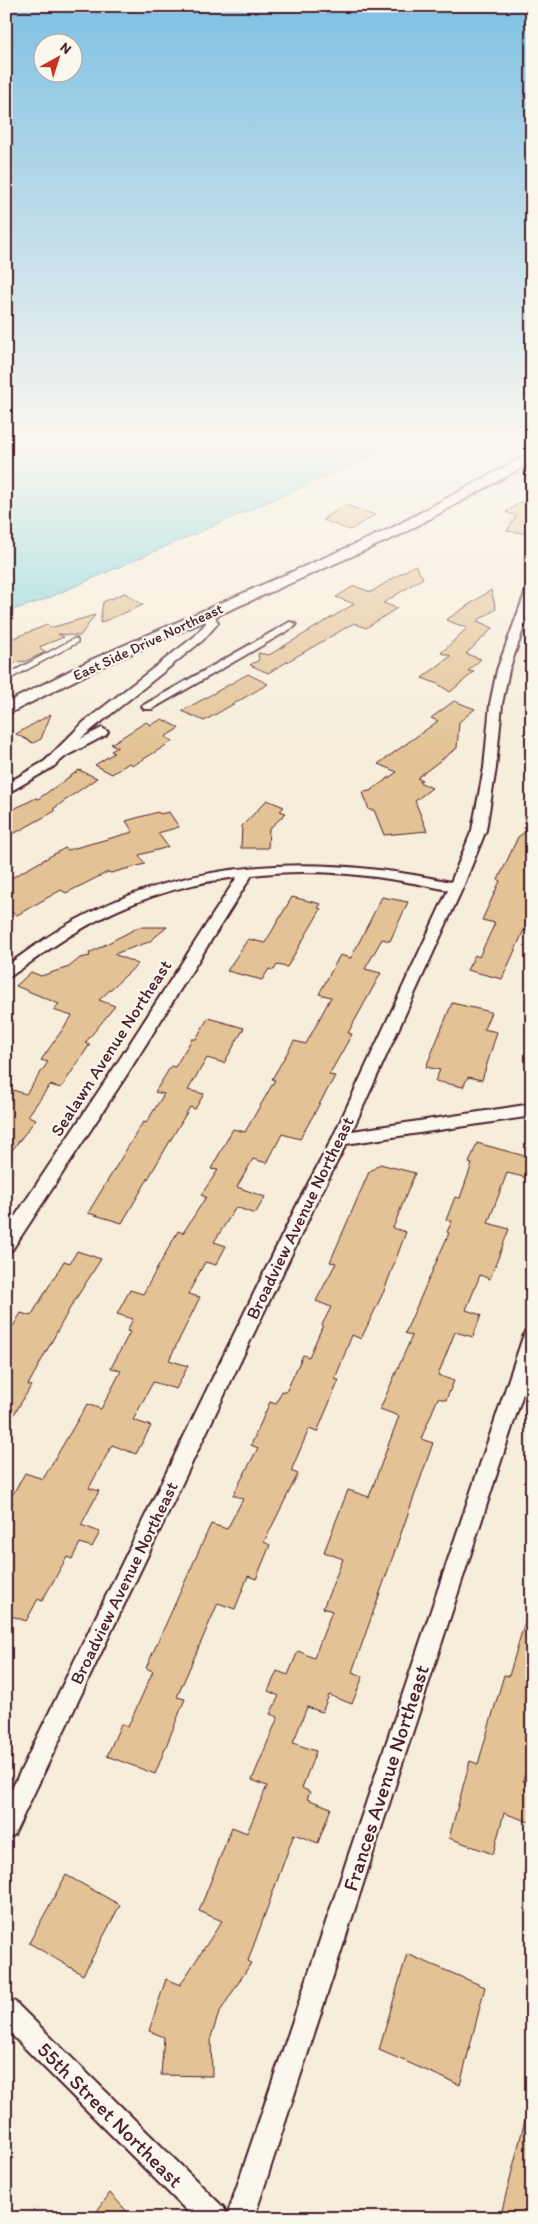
<svg xmlns="http://www.w3.org/2000/svg" width="538" height="2224" font-family="Itim,sans-serif">
  <rect width="100%" height="100%" fill="#f6eddb"/>
  <filter id="ink" filterUnits="userSpaceOnUse"><feTurbulence type="fractalNoise" baseFrequency=".02" numOctaves="2"/><feDisplacementMap in="SourceGraphic" scale="10" xChannelSelector="R" yChannelSelector="G"/><feConvolveMatrix kernelMatrix="1 2 1 2 8 2 1 2 1" color-interpolation-filters="sRGB"/></filter>
  <g filter="url(#ink)">
    <path fill="#84d5db" stroke="#6d8c95" d="M6,440H410L41,601L6,612Z"/>
    <path fill="#e3c395" stroke="#4a1f2b" d="M532,490V534L507,531L516,516L506,512L526,499Z
      M346,505L375,515L350,530L323,520L326,518H324Z
      M415,565L423,578L383,603L397,608L366,628L354,623L268,673L250,665L259,660L258,653L269,655L354,604L336,597L354,586L371,592Z
      M491,590L496,609L477,621L493,628L466,654L481,659L468,671L474,672L450,692L438,684L422,678L451,656L441,653L467,628L446,620Z
      M125,593L143,605L100,623L103,602Z
      M95,615L80,636L58,634L64,637L39,647L46,652L24,662L22,661L6,666V641L47,625L50,628Z
      M248,674L268,684L204,721L182,711Z
      M454,701L475,709L459,722L457,748L417,778L422,780L419,782L432,788L415,801L427,831L384,835L374,810H369L363,792L370,791L397,772L378,764L438,721L431,718Z
      M51,714L41,739L33,743L16,734Z
      M162,719L179,728L165,737L173,741L134,765L129,763L112,774L95,765L114,753L111,751L118,747L111,744L146,722L151,725Z
      M79,770L97,778L53,809L55,811L6,838V813L36,798L38,799Z
      M267,800L284,807L280,811L286,813L269,829L268,848H241L242,826Z
      M158,812L160,814L169,812L179,827L158,833L168,847L139,855L145,864L111,873L108,872L66,893L61,890L17,915L6,909V881L65,848L68,850L133,832L126,821Z
      M532,827V932L524,930L502,979L467,970L475,955L479,957L495,923L482,920L500,881L498,880L518,837Z
      M292,897L321,904L318,908L321,909L287,967L277,965L274,970L269,969L262,980L227,971L248,939L265,943Z
      M382,897L408,902L390,941L382,939L365,969L381,973L348,1033L352,1034L329,1075L335,1076L300,1139L282,1134L267,1163L253,1159L237,1187L265,1197L255,1214L236,1207L214,1242L226,1246L216,1265L205,1262L188,1294L200,1297L169,1360L188,1366L176,1389L153,1382L133,1420L151,1426L136,1454L112,1445L89,1488L99,1491L81,1525L100,1532L92,1547L80,1543L72,1559L67,1557L42,1601L38,1599L26,1621L6,1614V1506L25,1473L43,1479L87,1404L101,1409L121,1371L111,1368L130,1332L127,1331L133,1319L117,1314L130,1290L143,1294L178,1231L183,1233L206,1197L201,1195L218,1170L211,1169L233,1129L245,1132L275,1080L272,1079L294,1041L306,1044L331,997L319,994L340,955L351,958Z
      M139,927H167L149,942L114,954L138,964L99,1000L115,1006L85,1043L90,1044L61,1088L50,1085L28,1116L36,1119L6,1158V1088L26,1094L48,1062L41,1060L72,1016L53,1010L59,1004L16,986L31,972L41,976L69,967L80,958L90,956L89,953Z
      M452,1003L491,1012L484,1029L497,1032L482,1080L468,1077L463,1087L435,1081L440,1070L426,1067Z
      M208,1018L244,1028L224,1063L207,1058L188,1090L204,1094L195,1109L190,1107L122,1223L88,1213L143,1122L146,1123L164,1094L155,1092L171,1066L175,1067L192,1039H196Z
      M477,1143L532,1158V1179L507,1173L488,1223L509,1229L490,1279L480,1275L466,1310L481,1315L473,1337L455,1332L438,1375L454,1381L446,1400L438,1398L421,1439L433,1443L352,1672L363,1676L352,1704L329,1695L322,1712L307,1707L293,1743L316,1751L302,1788L310,1792L307,1799L331,1808L318,1843L294,1834L248,1961L251,1963L219,2013L211,2037L212,2076L161,2075L164,2037L149,2031L166,1979L180,1985L222,1921L199,1911L232,1827L247,1833L267,1786L252,1780L278,1717L270,1714L279,1696L268,1691L277,1671L288,1675L298,1651L314,1658L332,1611L323,1608L343,1559L324,1552L348,1490L369,1497L399,1416L380,1409L412,1336L405,1333L449,1233L447,1232L452,1221L446,1220L455,1197L460,1198L472,1164L469,1163Z
      M380,1164L415,1173L393,1228L406,1232L384,1291L361,1339L352,1335L335,1379L339,1380L317,1432L309,1429L291,1471L298,1474L264,1542L270,1545L256,1579L248,1576L235,1609L218,1603L177,1697L185,1699L155,1774L107,1756L121,1724L128,1727L153,1671L146,1668L211,1524L227,1529L243,1499L233,1495L258,1448L251,1445L270,1402L276,1404L282,1391L286,1392L303,1355L309,1357L323,1325H322L331,1307L316,1301L336,1263L330,1262L369,1172Z
      M77,1251L101,1259L70,1308L28,1385L31,1386L6,1428V1338L21,1313L31,1316L64,1261L70,1263Z
      M527,1614H532V1749L523,1781L532,1785V1823L504,1813L493,1854L449,1838L470,1761L478,1764L504,1675L509,1676Z
      M66,1875L120,1905L83,1975L29,1943Z
      M407,1954L485,1987L460,2085L379,2050Z
      M526,2116L532,2117V2218H500Z
      M110,2193L133,2218H92Z"/>
    <g fill="none" stroke-linecap="round" stroke-linejoin="round">
      <defs>
        <path id="lane" d="M6,678L75,641"/>
        <path id="street" d="M532,585V604L509,670L502,704L496,768L486,830L463,887L352,1131L532,1104V1116L346,1144L318,1199L14,1835L6,1839V1801L300,1199L332,1139L448,890C384,876 318,867 252,875L126,1076L12,1250L6,1252V1230L114,1068L237,877C182,884 126,902 78,931C55,944 33,961 11,976L6,978V966C29,950 51,933 76,920C193,856 323,855 451,882L472,830L484,768L490,704L497,670L527,588Z
          M209,611L213,612L218,623L203,640L80,739L102,728L108,732L106,735L66,756L53,767L6,794V784L45,761L84,722L195,636L206,623L203,614Z
          M290,622L294,623L296,625L294,627L152,709H144L142,706Z
          M532,1329V1366L254,2218H194L6,2029V1998L15,2002L224,2208L227,2216L523,1337L525,1332Z"/>
        <path id="secondary" d="M532,452V462L402,534L105,665L6,715V703L93,659L392,528Z"/>
      </defs>
      <use href="#lane" stroke="#4a1f2b" stroke-width="8"/>
      <use href="#street" stroke="#4a1f2b" stroke-width="4"/>
      <use href="#secondary" stroke="#4a1f2b" stroke-width="4"/>
      <use href="#lane" stroke="#fbf7ec" stroke-width="5"/>
      <use href="#street" fill="#fbf7ec" fill-rule="evenodd"/>
      <use href="#secondary" fill="#fbf7ec" fill-rule="evenodd"/>
    </g>
  </g>
  <linearGradient id="sky" x2="0" y2="1"><stop stop-color="#80c1e3"/><stop offset="0.59" stop-color="#fbf7ef"/><stop offset="1" stop-color="#fbf7ef" stop-opacity="0"/></linearGradient>
  <rect width="538" height="752" fill="url(#sky)"/>
  <g text-anchor="middle" stroke-width="4.5" stroke-linejoin="round" paint-order="stroke">
    <g font-size="15" fill="#4a1f2b" stroke="#fbf7ec">
      <text transform="translate(148 642) rotate(-25)" y="5">East Side Drive Northeast</text>
    </g>
    <g font-size="18" fill="#4a1f2b" stroke="#fbf7ec">
      <text transform="translate(111 1048) rotate(-57)" y="6">Sealawn Avenue Northeast</text>
      <text transform="translate(300 1218) rotate(-64)" y="6">Broadview Avenue Northeast</text>
      <text transform="translate(124 1583) rotate(-64)" y="6">Broadview Avenue Northeast</text>
    </g>
    <g font-size="21" fill="#4a1f2b" stroke="#fbf7ec">
      <text transform="translate(386 1778) rotate(-72)" y="7">Frances Avenue Northeast</text>
      <text transform="translate(110 2115) rotate(45)" y="7">55th Street Northeast</text>
    </g>
  </g>
  <rect width="538" height="2224" fill="none" stroke="#fbf7ec" stroke-width="25"/>
  <rect x="12" y="12" width="513" height="2199" fill="none" stroke="#4a1f2b" stroke-width="2" filter="url(#ink)"/>
  <g transform="translate(58 58) rotate(39)"><circle r="24" fill="#fbf7ec" stroke="#b4a19f"/>
  <path d="M0-4L9 19L0 12L-9 19Z" fill="#c8321e"/>
  <text y="-8" font-size="14" font-weight="bold" text-anchor="middle" fill="#4a1f2b">N</text>
  </g>
</svg>
